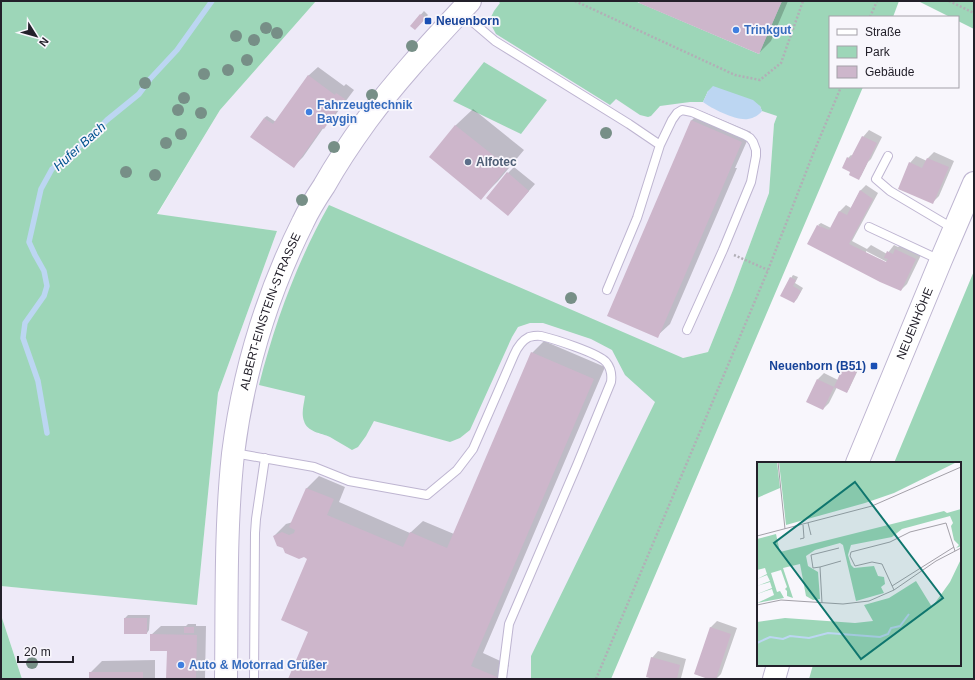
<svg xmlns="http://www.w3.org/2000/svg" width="975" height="680" font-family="Arial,sans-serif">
  <rect width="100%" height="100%" fill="#f8f6fc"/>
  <path fill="#eeeaf8" d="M316,1H820L774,124L769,193L733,290L708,352L683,358L531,656V679H22L1,615V586L197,604L218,393L277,231L157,215L220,110Z"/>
  <path fill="#9dd6b8" d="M1,1H316L220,110L157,214L277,231L218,393L197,605L1,586Z
    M498,1H635L759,54L782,1H899L893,17H830V87H863L611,679H531V656L655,402L625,375L612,350L591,339L543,323H530L518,327L512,337L470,430L460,438L450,442L374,421L366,436L358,447L352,450C345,446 337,441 330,437C321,433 307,432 304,421C301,413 304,404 305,396L259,385C275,322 297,262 329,205L683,358L708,352L733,290L769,193L774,124L777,116L762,111L760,106L708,91L703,102H690L660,106L651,116L648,117L640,115L616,99L610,105L496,34L489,21L494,11L500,3Z
    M918,1H974V29L958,21V17H950Z
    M484,62L547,100L521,134L453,101Z
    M974,271V679H809L813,665H960V463H894Z
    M1,615L22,679H1Z"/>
  <path fill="#bcd6f2" d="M713,86L753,100L760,106L762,111C759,115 754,118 748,119C737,121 712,109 703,102L708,91Z"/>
  <path fill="#0003" fill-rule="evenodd" d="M641,1H788L771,41L759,53Z
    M424,11L428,15L418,26H411Z
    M318,67L344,86L346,84L354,90L333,118L324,127L303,157L294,166L264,118L267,116L276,122L308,76Z
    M473,109L524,150L498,181L481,198L431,157L456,125Z
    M701,111L751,132L735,168H737L670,324L657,336L692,120Z
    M869,130L882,137L871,159L868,162L861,176L858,179L852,171L848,158L851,155L853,156L863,137Z
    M934,152L954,161L939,196L933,202L910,163L916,156L927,161L928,158Z
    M514,167L535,184L508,215V173Z
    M866,185L878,193L852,241L867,249L871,245L887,254L894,245L898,247L902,244L922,253L907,284L901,290L818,225L821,223L831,228L840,211L846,205L851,208L860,191ZM866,251L891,264L890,265L866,253Z
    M793,275L798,277L795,283L803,288L797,299L794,302L791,278Z
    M544,341L605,367L483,653L509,665L503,679H289L310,631L309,558L284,548L274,536L286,524L293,522L307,488L319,476L345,487L339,502L410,533L423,521L454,534L532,353Z
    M848,362L859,368L849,389L847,392L837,387L829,403L823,409L818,379L824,373L838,380L845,365Z
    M128,615H150L149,630L147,633L125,618Z
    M717,621L737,628L721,674L716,679H711L695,674L711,627Z
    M188,624H196V626H206L205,679H167L168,650L151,635L161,626H186Z
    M658,651L686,659L681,678L679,679H657L652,658Z
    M155,660V679H90V673L102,661Z"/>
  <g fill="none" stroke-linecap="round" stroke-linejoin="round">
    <path stroke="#bcd6f2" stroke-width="5.5" d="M47,433L38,381L23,338L25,323L44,296L47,286L44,271L35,255L29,242L41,189L52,169L88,139L107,120L139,94L150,79L177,50L212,1"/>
  </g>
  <path fill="#cdb6cb" d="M640,1H782L759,54L639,3Z
    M420,14L426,18L415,30L410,26Z
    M308,75L335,95L336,93L345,99L324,129L322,128L294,168L250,137L264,118L273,124Z
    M691,120L742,142L658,338L607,316Z
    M455,125L508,167L481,200L429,157Z
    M862,136L877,143L859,180L849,175L850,172L842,168L847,157L850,159Z
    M927,158L949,167L933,204L898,189L909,162L922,168Z
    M507,172L529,191L508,216L486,198Z
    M860,190L873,199L849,244L886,262L888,259L884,258L887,251L893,254L895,249L916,259L901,291L880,282L807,244L817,225L829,230L839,211L847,215Z
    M790,277L796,280L793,286L801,291L794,303L780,296Z
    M531,352L594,379L471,666L497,677V679H288L308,632L281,620L307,559L304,557L299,559L285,553L283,548L277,546L273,536L282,532L289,535L294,533L295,530L289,527L306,488L334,499L327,515L403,547L410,532L447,548Z
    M844,365L857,371L847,393L834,387Z
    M817,379L834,387L823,410L806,402Z
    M124,618H147V634H124Z
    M184,627H194V633H184Z
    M710,627L731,634L716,679H708L694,674Z
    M150,634L197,635L196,679H166L167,651H150Z
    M651,657L680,665L677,679H653L646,677Z
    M89,672H143V679H89Z"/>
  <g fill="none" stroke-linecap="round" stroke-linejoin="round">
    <defs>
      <path id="lane" d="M461,12L495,41L629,124L660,145L637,218L607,290
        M660,145L672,120L677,113L682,110L692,112L745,135L750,138L753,142L756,150V156L751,182L723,250L687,330
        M888,156L876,179L890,191L954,229
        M869,227L940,260
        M234,453L314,467L349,481L427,495L457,470L473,449L514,355C517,348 521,341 529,337C533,336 537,335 541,336C554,339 598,353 606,362C611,368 612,375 611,382L577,465L509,624L502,679
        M254,679L255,533L256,519L265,458"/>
      <g id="secondary">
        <path id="s1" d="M226,679C227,604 225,529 233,454C243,374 267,294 303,222C309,209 316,198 324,186C337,163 351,142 367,120C398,78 434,40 470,1"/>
      </g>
      <g id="primary">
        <path id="s2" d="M857,463L941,260L974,183"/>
        <path d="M774,679L778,665"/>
      </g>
    </defs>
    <use href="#lane" stroke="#beb5d1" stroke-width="10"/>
    <use href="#secondary" stroke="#beb5d1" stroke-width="24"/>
    <use href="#primary" stroke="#beb5d1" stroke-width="24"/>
    <path stroke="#b1afb6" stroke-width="2.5" stroke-dasharray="2 2" stroke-linecap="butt" d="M575,1L735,75L760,80L781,63L803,1
      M949,1L974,13
      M870,17L877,1
      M734,255L768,270
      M596,679L768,270L813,154L841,87"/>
    <use href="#lane" stroke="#fff" stroke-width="8"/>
    <use href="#secondary" stroke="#fff" stroke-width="22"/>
    <use href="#primary" stroke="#fff" stroke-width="22"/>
  </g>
  <g fill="#778f87">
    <circle cx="266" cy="28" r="6"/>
    <circle cx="277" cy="33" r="6"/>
    <circle cx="236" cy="36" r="6"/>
    <circle cx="254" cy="40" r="6"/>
    <circle cx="412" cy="46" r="6"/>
    <circle cx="247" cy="60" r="6"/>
    <circle cx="228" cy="70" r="6"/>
    <circle cx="204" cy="74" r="6"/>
    <circle cx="145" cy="83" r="6"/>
    <circle cx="372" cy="95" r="6"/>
    <circle cx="184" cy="98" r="6"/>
    <circle cx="178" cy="110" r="6"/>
    <circle cx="201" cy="113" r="6"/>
    <circle cx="606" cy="133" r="6"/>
    <circle cx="181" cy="134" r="6"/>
    <circle cx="166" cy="143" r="6"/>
    <circle cx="334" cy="147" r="6"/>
    <circle cx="126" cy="172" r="6"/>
    <circle cx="155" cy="175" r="6"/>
    <circle cx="302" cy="200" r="6"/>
    <circle cx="571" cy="298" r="6"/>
    <circle cx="32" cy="663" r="6"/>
  </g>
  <g fill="#1a4fb4" stroke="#f8f6fc" stroke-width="1.5">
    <rect x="424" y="17" width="8" height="8" rx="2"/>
    <rect x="870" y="362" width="8" height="8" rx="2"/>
  </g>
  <g fill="#3f7fe0" stroke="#f8f6fc" stroke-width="1.5">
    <circle cx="736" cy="30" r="4"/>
    <circle cx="309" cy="112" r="4"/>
    <circle cx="181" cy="665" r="4"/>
  </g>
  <circle fill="#5c6f8a" stroke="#f8f6fc" stroke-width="1.5" cx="468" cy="162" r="4"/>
  <g text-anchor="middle" stroke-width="3.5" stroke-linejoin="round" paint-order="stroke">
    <g font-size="12" font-weight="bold" fill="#164399" stroke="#f8f6fc" text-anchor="start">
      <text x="436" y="25">Neuenborn</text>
      <text x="866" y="370" text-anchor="end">Neuenborn (B51)</text>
    </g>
    <g font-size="12" font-weight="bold" fill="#366cbe" stroke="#f8f6fc" text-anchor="start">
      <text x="744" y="34">Trinkgut</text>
      <text x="317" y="109">Fahrzeugtechnik<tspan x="317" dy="14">Baygin</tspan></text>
      <text x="189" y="669">Auto &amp; Motorrad Grüßer</text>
    </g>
    <g font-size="12" font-weight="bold" fill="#4e5e75" stroke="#f8f6fc" text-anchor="start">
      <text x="476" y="166">Alfotec</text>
    </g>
    <g font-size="12" fill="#23202a" stroke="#f8f6fc">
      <text dy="4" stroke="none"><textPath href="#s1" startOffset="373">ALBERT-EINSTEIN-STRASSE</textPath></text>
      <text dy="4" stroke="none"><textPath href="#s2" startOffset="151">NEUENHÖHE</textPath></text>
    </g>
    <g font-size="13" font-style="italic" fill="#00528f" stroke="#f8f6fc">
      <text transform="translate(79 146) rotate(-42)" y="5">Hufer Bach</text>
    </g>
  </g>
  <g transform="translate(757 462)">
    <rect width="204" height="204" fill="#f8f6fc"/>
    <path d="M0,0H20L23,26L0,36ZM22,0H200L137,31L108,41L29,63ZM204,47V84L199,86L202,83L197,78L194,64L196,61L193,54L145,67L135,75L94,83L91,93L94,103L97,106L117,104L121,114L127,115L128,122L124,125L127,131L99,139L86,83L83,81L58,88L49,94L51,104L61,110L63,137L56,138L49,134L43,102L26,106L36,136L30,134V129L28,127L30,125L24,108L14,111L20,130L23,129L27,136L0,141L17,133L15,127L0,132L15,126L13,120L0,124L13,119L10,113L0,117L10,112L8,106L0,108V77L19,72L23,90L187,49L190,51ZM204,97V204H0V160L28,156L98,161L116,159L107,143L132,136L159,119L175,145L193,120Z" fill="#9dd6b8"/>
    <path fill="none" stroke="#bcd6f2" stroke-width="2" d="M0,181L13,175L26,177L33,174L52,176L71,171L123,175L131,172L134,166L143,164L152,152"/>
    <path fill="none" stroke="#a3a0a8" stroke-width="1" d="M21,0L28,67M51,61L54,73M0,74L115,44L204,5M43,77L47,76L46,63M63,105L56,106L54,93L82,86M135,124L197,85M137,128L125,102L115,100L98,104L93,94L94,90L133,80L153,70L189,61L198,89M65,141L63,105L84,99M0,143L24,138L86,142L112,139L137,128L179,99L204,86"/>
    <path fill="#0f766e" fill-opacity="0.15" stroke="#0f766e" stroke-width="2" d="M98,20L186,136L104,197L17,81Z"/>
    <rect width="204" height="204" fill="none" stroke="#23202a" stroke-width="2"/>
  </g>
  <rect width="975" height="680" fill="none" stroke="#23202a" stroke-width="4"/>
  <rect x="829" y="16" width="130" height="72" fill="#f8f6fc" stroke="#a3a0a8"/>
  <rect x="837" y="29" width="20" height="6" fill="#ffffff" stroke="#a3a0a8"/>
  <text x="865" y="36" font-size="12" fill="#23202a">Straße</text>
  <rect x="837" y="46" width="20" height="12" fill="#9dd6b8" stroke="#a3a0a8"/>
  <text x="865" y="56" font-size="12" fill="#23202a">Park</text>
  <rect x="837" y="66" width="20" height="12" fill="#cdb6cb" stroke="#a3a0a8"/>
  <text x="865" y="76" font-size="12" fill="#23202a">Gebäude</text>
  <g transform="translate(36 36) rotate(127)" stroke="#f8f6fc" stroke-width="3" paint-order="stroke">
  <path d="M0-3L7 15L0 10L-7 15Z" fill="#23202a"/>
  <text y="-6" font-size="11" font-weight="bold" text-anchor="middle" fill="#23202a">N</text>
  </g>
  <path d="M18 656v6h55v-6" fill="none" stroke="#23202a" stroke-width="2"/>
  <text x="24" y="656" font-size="12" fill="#23202a" stroke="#f8f6fc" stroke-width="3" paint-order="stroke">20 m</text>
</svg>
